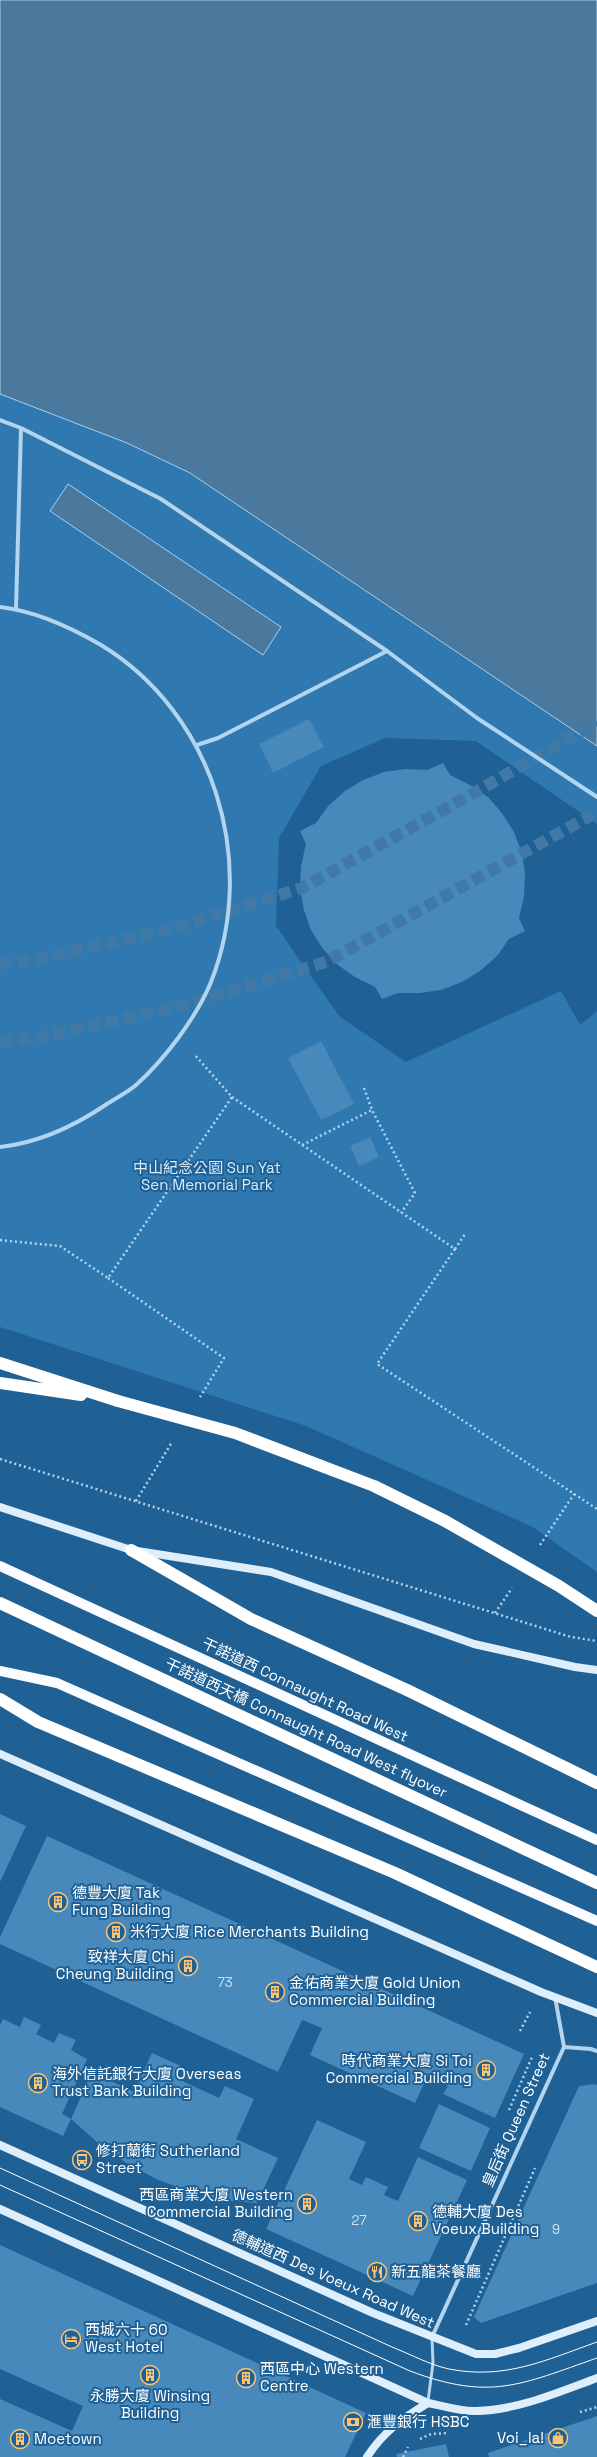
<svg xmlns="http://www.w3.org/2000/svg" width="597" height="2457" font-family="'Space Grotesk','Noto Sans TC',sans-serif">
  <rect width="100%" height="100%" fill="#1f6095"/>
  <path fill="#2f79b0" d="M0,394L127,443L190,473L597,746V824L476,741L385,738L321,766L279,838L276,926L339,1016L406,1062L561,991L580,1025L597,1011V1572L533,1527L306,1426L0,1327Z"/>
  <path fill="#4b789d" stroke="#a6d1f0" d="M0,0H597V746L190,473L127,443L0,394Z
    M68,484L281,627L263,655L50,511Z"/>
  <path fill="#4789bb" d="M309,719L324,747L273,773L259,744Z
    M443,763L450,775L470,785L488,797L502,813L514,832L522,853L525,874L524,897L519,918L525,931L509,939L497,956L480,971L462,982L441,990L420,993H398L382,999L375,987L355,977L338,965L323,949L311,930L304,910L300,888L301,866L306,844L300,831L316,823L328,806L345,791L363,780L384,772L405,769L427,770Z
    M321,1041L354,1104L321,1120L288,1058Z
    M370,1137L379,1157L359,1166L350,1146Z
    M0,1814L26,1826L0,1882Z
    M47,1836L524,2054L495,2118L443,2094L448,2086L427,2077L415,2103L310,2055L322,2028L302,2020L278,2072L0,1944V1937Z
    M24,2017L41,2025L36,2034L54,2043L59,2033L76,2040L71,2050L87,2059L62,2114L71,2119L63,2136L0,2107V2025L3,2019L20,2027Z
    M152,2053L181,2066L176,2078L219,2098L225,2086L254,2099L236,2139L278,2158L257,2203L222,2200L188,2191L156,2179L125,2162L97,2142L71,2119L92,2072L134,2092Z
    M594,2084L597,2085V2283L481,2323L474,2317L579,2086Z
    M439,2104L490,2128L471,2171L419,2148Z
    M317,2120L366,2142L349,2179L362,2185L366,2177L388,2187L384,2195L398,2201L418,2157L467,2180L413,2296L266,2229Z
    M0,2245L366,2413L345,2457H0V2399L72,2431L83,2406L0,2369Z
    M597,2416V2457H489L488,2453Z
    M446,2444L449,2457H397L396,2454Z"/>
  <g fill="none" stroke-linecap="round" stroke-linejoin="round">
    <path stroke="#4178a5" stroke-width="12" stroke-dasharray="12 6" stroke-linecap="butt" d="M0,964L32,960L168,930L302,888L474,793L597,722
      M0,1042L46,1036L189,1004L326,962L597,812"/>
    <path stroke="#b2d4ee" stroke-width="2.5" stroke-dasharray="2 3" stroke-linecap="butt" d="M364,1088L372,1110L415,1193L401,1213
      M232,1097L455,1249L377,1364L597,1509
      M302,1145L372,1110
      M0,1240L60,1246L108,1278L232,1097L194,1054
      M455,1249L465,1234
      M108,1278L224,1358L200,1397
      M0,1459L571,1637L597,1641
      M136,1501L172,1442
      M540,1545L574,1494
      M495,1613L512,1588
      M520,2031L530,2012
      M509,2110L532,2057
      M466,2325L535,2168
      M580,2412L597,2407
      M420,2439L431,2434L448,2433
      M403,2457L408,2447"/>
    <path stroke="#b2d4ee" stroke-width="3" d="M428,2401L433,2363L432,2337"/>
    <path stroke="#b2d4ee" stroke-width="4" d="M0,420L21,428L161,499L387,651L477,718L597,797
      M0,607C36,611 70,627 101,645C213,713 259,860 211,982C196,1018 165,1059 136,1085C128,1092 116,1098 107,1104C76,1125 38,1143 0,1147
      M16,609L21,428
      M197,745L218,738L387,651
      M564,2047L591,2049L597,2051
      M432,2337L564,2047L555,1997"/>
    <path stroke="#dfeefb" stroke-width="8" d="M0,1507L131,1550L271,1572L474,1644L575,1667L597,1670
      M0,1754L541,1992L597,2013
      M0,2145L373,2313L476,2354H495L519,2348L597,2321
      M0,2209L428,2403C444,2406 461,2412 476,2411C518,2410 559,2392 597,2378
      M367,2457C383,2432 403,2418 428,2403"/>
    <path stroke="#fafcff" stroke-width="10" d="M0,1566L597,1840
      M0,1671L57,1683L597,1921"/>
    <path stroke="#fff" stroke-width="12" d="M0,1363L118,1401
      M0,1383L81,1395
      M131,1550L251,1619L407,1690L597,1783
      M0,1603L597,1883
      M0,1699L38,1722L395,1873L597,1967"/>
    <path stroke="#fff" stroke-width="1" d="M0,2168L392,2347C410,2354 430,2365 449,2369C505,2380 546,2360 597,2342
      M0,2185L410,2371C490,2401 520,2385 597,2358"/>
    <path stroke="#fff" stroke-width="12" d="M118,1401L235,1433L374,1486L445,1521L559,1586L597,1611"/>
  </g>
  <defs>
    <symbol id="building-ring" viewBox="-11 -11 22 22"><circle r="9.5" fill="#1f6095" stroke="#fcc472" stroke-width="1.5"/><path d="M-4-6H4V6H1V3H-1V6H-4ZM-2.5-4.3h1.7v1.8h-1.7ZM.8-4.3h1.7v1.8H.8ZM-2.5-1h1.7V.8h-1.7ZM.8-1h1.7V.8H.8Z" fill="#fcc472"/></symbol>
    <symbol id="bus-ring" viewBox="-11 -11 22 22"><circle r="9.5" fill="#1f6095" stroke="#fcc472" stroke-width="1.5"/><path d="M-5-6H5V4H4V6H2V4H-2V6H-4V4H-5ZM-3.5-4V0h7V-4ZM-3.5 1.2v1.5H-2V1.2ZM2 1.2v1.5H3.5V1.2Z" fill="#fcc472"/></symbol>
    <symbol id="restaurant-ring" viewBox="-11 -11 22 22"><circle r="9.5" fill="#1f6095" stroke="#fcc472" stroke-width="1.5"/><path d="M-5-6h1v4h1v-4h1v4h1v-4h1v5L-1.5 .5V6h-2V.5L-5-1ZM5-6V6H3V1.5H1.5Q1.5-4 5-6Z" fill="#fcc472"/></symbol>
    <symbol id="hotel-ring" viewBox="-11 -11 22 22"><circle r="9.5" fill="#1f6095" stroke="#fcc472" stroke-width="1.5"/><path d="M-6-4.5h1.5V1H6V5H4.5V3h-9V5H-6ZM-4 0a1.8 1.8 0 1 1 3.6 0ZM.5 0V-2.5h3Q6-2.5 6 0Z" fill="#fcc472"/></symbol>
    <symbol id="bank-ring" viewBox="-11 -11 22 22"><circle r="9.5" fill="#1f6095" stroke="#fcc472" stroke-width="1.5"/><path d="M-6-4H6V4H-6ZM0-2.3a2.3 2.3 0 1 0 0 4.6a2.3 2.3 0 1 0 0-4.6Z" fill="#fcc472"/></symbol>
    <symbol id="shop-ring" viewBox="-11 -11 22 22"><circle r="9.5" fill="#1f6095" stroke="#fcc472" stroke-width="1.5"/><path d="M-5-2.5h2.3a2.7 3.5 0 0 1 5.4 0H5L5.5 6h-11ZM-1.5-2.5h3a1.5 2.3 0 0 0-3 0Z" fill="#fcc472"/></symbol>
  </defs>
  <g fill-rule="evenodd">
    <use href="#building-ring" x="47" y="1891" width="22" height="22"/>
    <use href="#building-ring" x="105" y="1921" width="22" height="22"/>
    <use href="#building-ring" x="177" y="1955" width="22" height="22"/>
    <use href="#building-ring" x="264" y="1981" width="22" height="22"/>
    <use href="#building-ring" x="475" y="2059" width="22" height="22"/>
    <use href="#building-ring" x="27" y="2072" width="22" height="22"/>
    <use href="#bus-ring" x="71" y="2149" width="22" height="22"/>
    <use href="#building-ring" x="296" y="2193" width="22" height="22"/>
    <use href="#building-ring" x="407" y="2210" width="22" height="22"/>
    <use href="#restaurant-ring" x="366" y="2261" width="22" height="22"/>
    <use href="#hotel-ring" x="60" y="2328" width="22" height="22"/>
    <use href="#building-ring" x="139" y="2364" width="22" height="22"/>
    <use href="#building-ring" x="235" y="2367" width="22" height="22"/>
    <use href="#bank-ring" x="342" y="2411" width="22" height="22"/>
    <use href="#shop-ring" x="547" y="2427" width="22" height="22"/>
    <use href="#building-ring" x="9" y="2428" width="22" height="22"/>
  </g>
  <g text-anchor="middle" stroke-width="4" stroke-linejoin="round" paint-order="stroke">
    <g font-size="13" fill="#d1e2ee">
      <text x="225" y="1987">73</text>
      <text x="359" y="2225">27</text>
      <text x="556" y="2234">9</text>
    </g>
    <g font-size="15" fill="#d8ecfa" stroke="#1f6095">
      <text x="207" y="1173">中山紀念公園 Sun Yat<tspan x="207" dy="17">Sen Memorial Park</tspan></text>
    </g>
    <g font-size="15" fill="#fff" stroke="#1f6095">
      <text transform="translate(305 1690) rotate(25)" y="5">干諾道西 Connaught Road West</text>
      <text transform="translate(306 1728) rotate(25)" y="5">干諾道西天橋 Connaught Road West flyover</text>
      <text transform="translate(516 2120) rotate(-66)" y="5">皇后街 Queen Street</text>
      <text transform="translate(333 2279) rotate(24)" y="5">德輔道西 Des Voeux Road West</text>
    </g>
    <g font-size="15" fill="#fff" stroke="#1f6095" text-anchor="start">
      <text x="72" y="1898">德豐大廈 Tak<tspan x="72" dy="17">Fung Building</tspan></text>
      <text x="130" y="1937">米行大廈 Rice Merchants Building</text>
      <text x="174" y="1962" text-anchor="end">致祥大廈 Chi<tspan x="174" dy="17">Cheung Building</tspan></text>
      <text x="289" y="1988">金佑商業大廈 Gold Union<tspan x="289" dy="17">Commercial Building</tspan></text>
      <text x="472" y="2066" text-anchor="end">時代商業大廈 Si Toi<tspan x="472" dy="17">Commercial Building</tspan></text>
      <text x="52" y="2079">海外信託銀行大廈 Overseas<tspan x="52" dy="17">Trust Bank Building</tspan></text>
      <text x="96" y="2156">修打蘭街 Sutherland<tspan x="96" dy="17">Street</tspan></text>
      <text x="293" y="2200" text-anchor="end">西區商業大廈 Western<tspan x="293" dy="17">Commercial Building</tspan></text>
      <text x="432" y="2217">德輔大廈 Des<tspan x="432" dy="17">Voeux Building</tspan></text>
      <text x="391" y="2277">新五龍茶餐廳</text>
      <text x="85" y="2335">西城六十 60<tspan x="85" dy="17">West Hotel</tspan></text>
      <text x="260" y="2374">西區中心 Western<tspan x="260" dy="17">Centre</tspan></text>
      <text x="150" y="2401" text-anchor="middle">永勝大廈 Winsing<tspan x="150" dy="17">Building</tspan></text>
      <text x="367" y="2427">滙豐銀行 HSBC</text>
      <text x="544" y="2443" text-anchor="end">Voi_la!</text>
      <text x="34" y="2444">Moetown</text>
    </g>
  </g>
</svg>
